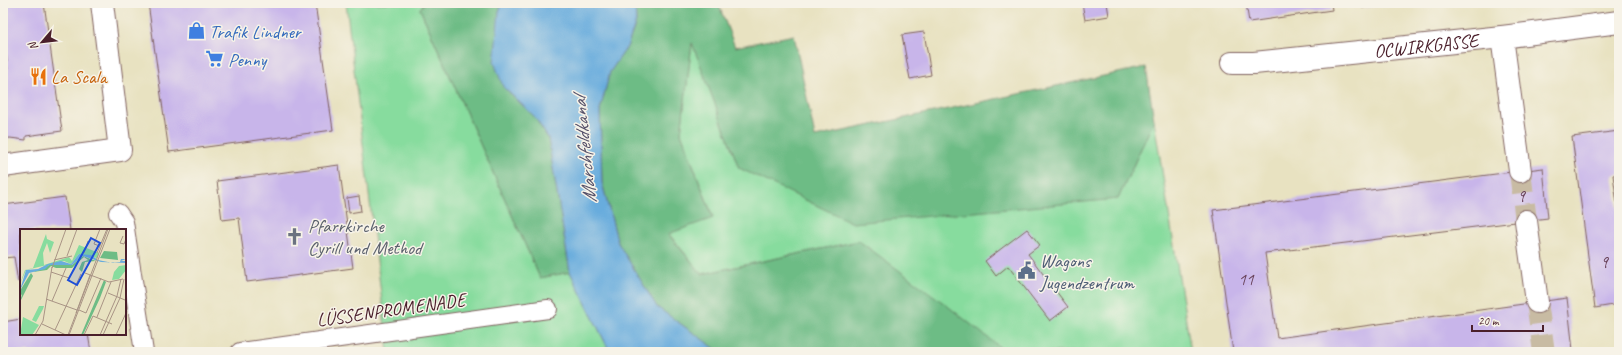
<svg xmlns="http://www.w3.org/2000/svg" width="1622" height="355" font-family="Caveat,sans-serif">
  <rect width="100%" height="100%" fill="#f7f3e8"/>
  <filter id="ink" filterUnits="userSpaceOnUse"><feTurbulence type="fractalNoise" baseFrequency=".025" numOctaves="2"/><feDisplacementMap in="SourceGraphic" scale="8" xChannelSelector="R" yChannelSelector="G"/><feConvolveMatrix kernelMatrix="1 2 1 2 8 2 1 2 1" color-interpolation-filters="sRGB"/></filter>
  <filter id="wash" filterUnits="userSpaceOnUse"><feTurbulence type="fractalNoise" baseFrequency=".012" numOctaves="4" result="noise"/><feDisplacementMap in="SourceGraphic" scale="16" xChannelSelector="R" yChannelSelector="G"/><feGaussianBlur stdDeviation="0.9" result="paint"/><feColorMatrix in="noise" values="0 0 0 0 0 0 0 0 0 0 0 0 0 0 0 0 0 1.4 0 .05"/><feComposite in="paint" operator="in"/></filter>
  <g filter="url(#wash)">
    <rect width="100%" height="100%" fill="#e8e2c1"/>
    <path fill="#87dc9e" stroke="#687e64" d="M346,3H424L420,9L540,278L570,272L610,352H388Z
      M692,42L739,168L1118,199L1154,120L1191,352H1005L859,241L702,274L668,233L713,217L681,133Z"/>
    <path fill="#6dbc85" stroke="#5c6e58" d="M424,3H503L499,11L503,87L534,116L548,138L570,272L540,278L420,9Z
      M635,3H718L735,47L794,35L815,137L1146,67L1154,120L1118,199L853,223L739,168L692,43L681,133L713,218L668,234L702,274L859,241L945,304L1006,352H720L657,307L618,243L602,182L600,110L610,72L627,47L636,22Z"/>
    <path fill="#68acdd" stroke="#596684" d="M503,3H635L636,22L627,47L610,72L600,110L602,183L618,243L657,307L720,352H610L570,272L548,138L534,116L503,87L494,62L499,11Z"/>
    <g id="blocks">
      <path fill="#c8b5ea" d="M3,3H44L62,131L26,136V140L10,138L3,139V71H8L6,50H3Z
        M148,3H269V5L272,3H315L333,130L169,152Z
        M1082,3H1107L1109,16L1085,20Z
        M1246,3H1331L1332,10L1249,22Z
        M1362,3H1391L1392,4L1362,8Z
        M924,32L931,75L910,79L902,35Z
        M1619,131V174L1613,175L1619,219V304L1595,308L1572,137Z
        M339,165L353,268L247,282L239,218L222,220L217,181Z
        M1543,168L1548,218L1265,253L1277,338L1567,298L1573,350L1558,352H1233L1213,210Z
        M359,196L361,211L349,213L347,198Z
        M65,197L70,230H21V281L18,282L14,257L3,258V205Z
        M1027,229L1040,245L1028,254L1068,307L1050,321L1008,266L996,276L985,261Z
        M21,319V334H88L91,352H3V322Z"/>
    </g>
  </g>
  <g filter="url(#ink)">
    <use href="#blocks" fill-opacity="0" stroke="#816360" stroke-width="1"/>
    <g fill="none" stroke-linecap="round" stroke-linejoin="round">
      <path stroke="#c8bba3" stroke-width="22" stroke-dasharray="22 11" stroke-linecap="butt" d="M1520,171L1526,221
        M1537,302L1544,352"/>
      <defs>
        <path id="pedestrian" d="M118,213L124,222L144,352
          M240,352L548,309"/>
        <g id="minor">
          <path d="M1502,37L1520,171"/>
          <path id="s1" d="M1232,63H1254L1502,37L1619,22"/>
          <path d="M3,166L120,150L102,3"/>
          <path d="M1526,221L1537,302"/>
        </g>
      </defs>
      <use href="#pedestrian" stroke="#816360" stroke-width="20"/>
      <use href="#minor" stroke="#816360" stroke-width="24"/>
      <use href="#pedestrian" stroke="#fff" stroke-width="18"/>
      <use href="#minor" stroke="#fff" stroke-width="22"/>
    </g>
  </g>
  <defs>
    <symbol id="shop-bare" viewBox="-9 -9 18 18"><path d="M-5-2.5h2.3a2.7 3.5 0 0 1 5.4 0H5L5.5 6h-11ZM-1.5-2.5h3a1.5 2.3 0 0 0-3 0Z" fill="#3f7fe0" stroke="#f7f3e8" stroke-width="2.5" paint-order="stroke"/></symbol>
    <symbol id="supermarket-bare" viewBox="-9 -9 18 18"><path d="M-6-5.5h2.5l.6 2H6L4.5 2H-2.5L-4.4-4H-6ZM-1.5 3.2a1.3 1.3 0 1 0 .1 0ZM3 3.2a1.3 1.3 0 1 0 .1 0Z" fill="#3f7fe0" stroke="#f7f3e8" stroke-width="2.5" paint-order="stroke"/></symbol>
    <symbol id="restaurant-bare" viewBox="-9 -9 18 18"><path d="M-5-6h1v4h1v-4h1v4h1v-4h1v5L-1.5 .5V6h-2V.5L-5-1ZM5-6V6H3V1.5H1.5Q1.5-4 5-6Z" fill="#e8710a" stroke="#f7f3e8" stroke-width="2.5" paint-order="stroke"/></symbol>
    <symbol id="church-bare" viewBox="-9 -9 18 18"><path d="M-1.2-6h2.4v3.5h3.3v2.4h-3.3V6h-2.4V-.1h-3.3v-2.4h3.3Z" fill="#6b7280" stroke="#f7f3e8" stroke-width="2.5" paint-order="stroke"/></symbol>
    <symbol id="civic-bare" viewBox="-9 -9 18 18"><path d="M-.6-6.5H3V-4.5H.6V-3L4-1V1h2V6H-6V1h2V-1L-.6-3ZM-1.2 2.5V6h2.4V2.5Z" fill="#5c6f8a" stroke="#f7f3e8" stroke-width="2.5" paint-order="stroke"/></symbol>
  </defs>
  <g fill-rule="evenodd">
    <use href="#shop-bare" x="184" y="18" width="25" height="25"/>
    <use href="#supermarket-bare" x="202" y="46" width="25" height="25"/>
    <use href="#restaurant-bare" x="26" y="64" width="25" height="25"/>
    <use href="#church-bare" x="282" y="224" width="25" height="25"/>
    <use href="#civic-bare" x="1014" y="258" width="25" height="25"/>
  </g>
  <g text-anchor="middle" stroke-width="3" stroke-linejoin="round" paint-order="stroke">
    <g font-size="17" fill="#6a445b">
      <text x="1521" y="202">9</text>
      <text x="1604" y="268">9</text>
      <text x="1246" y="285">11</text>
    </g>
    <g font-size="19" fill="#366cbe" stroke="#f7f3e8" text-anchor="start">
      <text x="209" y="38">Trafik Lindner</text>
      <text x="228" y="66">Penny</text>
    </g>
    <g font-size="19" fill="#4a1f2b" stroke="#f7f3e8">
      <text dy="7" stroke="none"><textPath href="#s1" startOffset="195">OCWIRKGASSE</textPath></text>
      <text transform="translate(391 309) rotate(-8)" y="7">LÜSSENPROMENADE</text>
    </g>
    <g font-size="19" fill="#c56008" stroke="#f7f3e8" text-anchor="start">
      <text x="51" y="83">La Scala</text>
    </g>
    <g font-size="19" fill="#5b616d" stroke="#f7f3e8" text-anchor="start">
      <text x="308" y="232">Pfarrkirche<tspan x="308" dy="22">Cyrill und Method</tspan></text>
    </g>
    <g font-size="19" fill="#4e5e75" stroke="#f7f3e8" text-anchor="start">
      <text x="1040" y="267">Wagons<tspan x="1040" dy="22">Jugendzentrum</tspan></text>
    </g>
    <g font-size="20" font-style="italic" fill="#545069" stroke="#f7f3e8">
      <text transform="translate(584 150) rotate(-96)" y="7">Marchfeldkanal</text>
    </g>
  </g>
  <g transform="translate(20 229)">
    <rect width="106" height="106" fill="#e8e2c1"/>
    <path d="M26,5L27,10L34,13L30,24L27,14L23,24L24,36L49,28L52,32L59,16L79,24L77,29L59,25L51,35L44,32L6,41L0,55L5,41L13,39ZM106,36V41L99,50L92,51L94,43L99,37ZM19,77H24L23,80L16,93L12,91ZM3,88L19,96L12,106H0Z" fill="#87dc9e"/>
    <path d="M84,22L97,23L98,31L80,29ZM63,27L76,32L65,33L62,43L59,40L62,33L68,31L64,28L52,39H36L31,37L27,41L13,43L29,36H52ZM11,44L13,47L0,73L2,65L0,68L1,60ZM84,51L86,53L80,69L63,106H61Z" fill="#6dbc85"/>
    <path d="M59,25L71,26L78,31L93,34L100,33L101,30H106L101,32H106V34L81,33L63,27L52,36H29L25,40L9,44L0,61L6,41L18,40L28,35L41,32L51,35Z" fill="#68acdd"/>
    <path fill="none" stroke="#a99485" stroke-width="1" d="M80,0L74,15L80,17M103,7L100,14L104,15L106,10M64,24L68,12M77,24L87,0M47,27L57,0M34,31L52,27M32,39L46,0M31,43L49,49M65,44L89,53L103,50M88,64L105,71M26,70L57,81M32,72L46,39M59,81L66,84L81,49M56,84L70,46M77,88L91,53M22,95L46,106M35,101L61,45M15,106L23,92L32,38M48,106L88,0M49,106L90,0M64,106L73,87L92,95M80,106L97,67L101,50M83,106L100,69L104,50M96,106L106,84"/>
    <path fill="#1d4ed8" fill-opacity="0.15" stroke="#1d4ed8" stroke-width="2" d="M71,9L80,14L57,56L48,51Z"/>
    <rect width="106" height="106" fill="none" stroke="#4a1f2b" stroke-width="2"/>
  </g>
  <rect width="1622" height="355" fill="none" stroke="#f7f3e8" stroke-width="16"/>
  <g transform="translate(42 42) rotate(242)" stroke="#f7f3e8" stroke-width="3" paint-order="stroke">
  <path d="M0-3L7 15L0 10L-7 15Z" fill="#4a1f2b"/>
  <text y="-6" font-size="11" font-weight="bold" text-anchor="middle" fill="#4a1f2b">N</text>
  </g>
  <path d="M1472 325v6h71v-6" fill="none" stroke="#4a1f2b" stroke-width="2"/>
  <text x="1478" y="325" font-size="12" fill="#4a1f2b" stroke="#f7f3e8" stroke-width="3" paint-order="stroke">20 m</text>
</svg>
